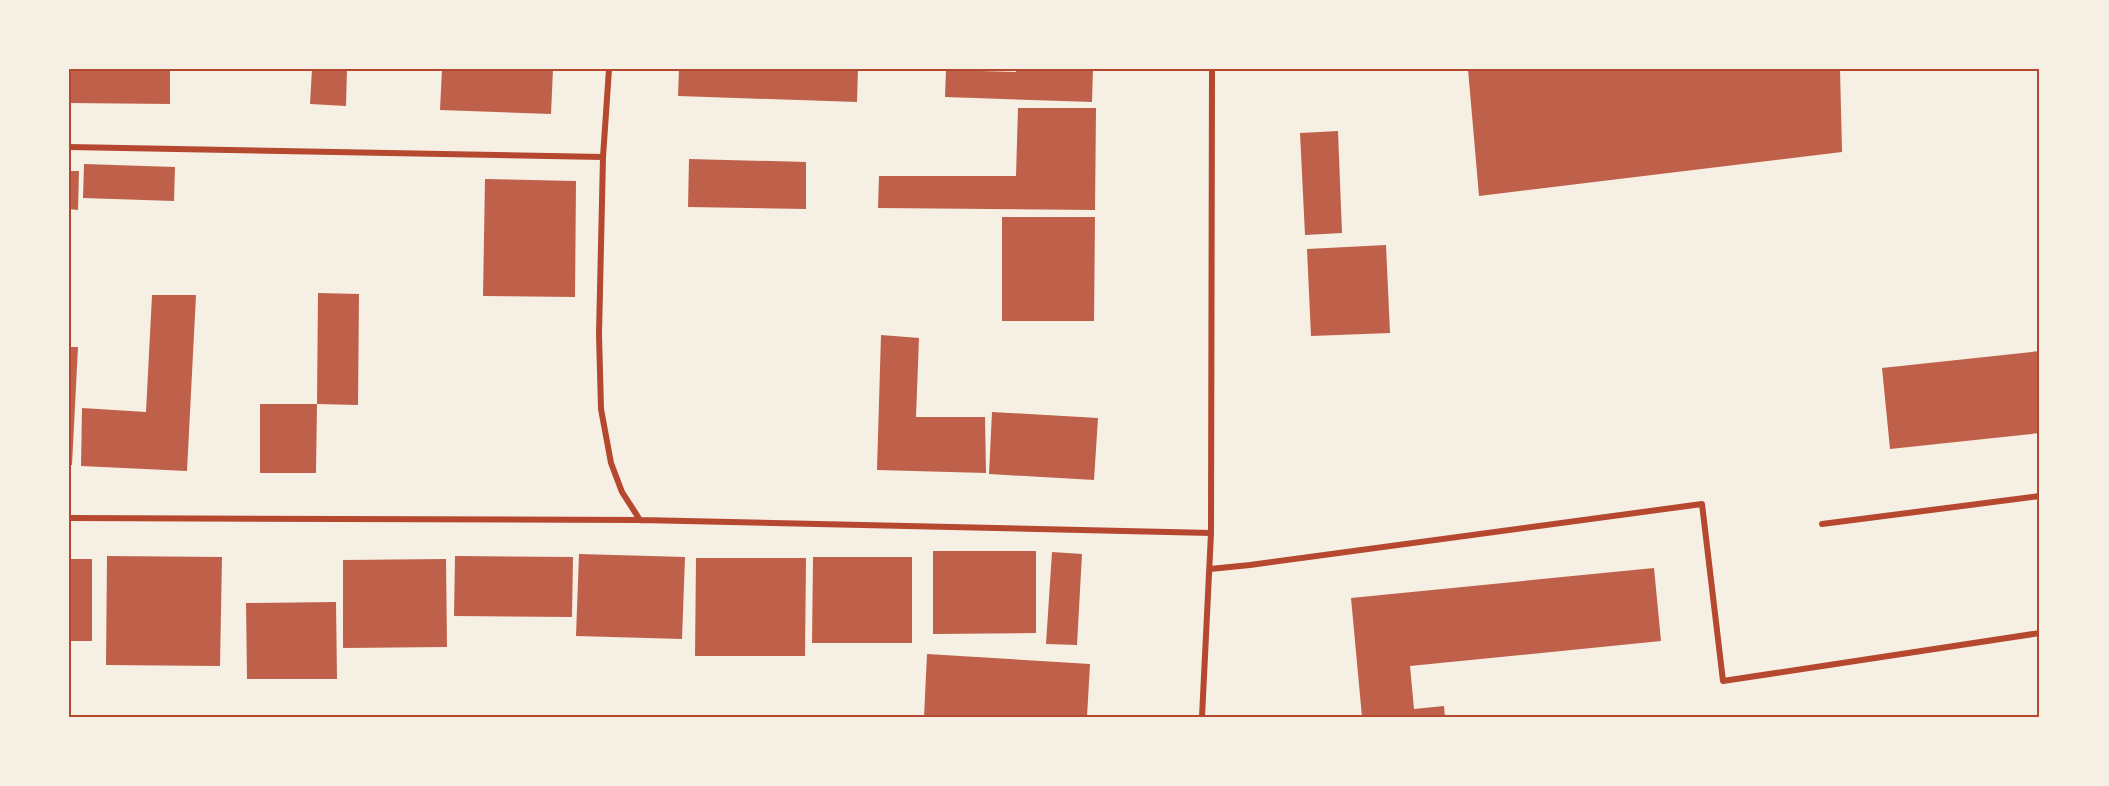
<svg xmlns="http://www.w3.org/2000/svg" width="2109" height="786" font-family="Figtree,sans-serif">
  <rect width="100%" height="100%" fill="#f6efe4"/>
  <path fill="#bf614a" d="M69,69L170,70V104L69,103Z
    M312,69H347L346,106L310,104Z
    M442,69H553L551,114L440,110Z
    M679,69H858L857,102L678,96Z
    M1016,69H1093L1092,102L945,97L946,70L1016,72Z
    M1468,69H1840L1842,152L1479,196Z
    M1018,108H1096L1095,210L878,208L879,176H1016Z
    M1338,131L1342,233L1305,235L1300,133Z
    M689,159L806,162V209L688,207Z
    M84,164L175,167L174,201L83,198Z
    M69,171H79L78,210L69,209Z
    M485,179L576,181L575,297L483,296Z
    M1002,217H1095L1094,321H1002Z
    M1386,245L1390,333L1311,336L1307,249Z
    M318,293L359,294L358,405L317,404L316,473H260V404H317Z
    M152,295H196L187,471L81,466L82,408L146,412Z
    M881,335L919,338L916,417H985L986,473L877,470Z
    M69,347H78L72,465H69Z
    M2040,351V433L1890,449L1882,368Z
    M992,412L1098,418L1094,480L989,474Z
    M933,551H1036V633L933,634Z
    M1052,552L1082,554L1077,645L1046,644Z
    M579,554L685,557L682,639L576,636Z
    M107,556L222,557L220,666L106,665Z
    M455,556L573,557L572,617L454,616Z
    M813,557H912V643H812Z
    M696,558H806L805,656H695Z
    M69,559H92V641H69Z
    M446,559L447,647L343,648V560Z
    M1654,568L1661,641L1410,666L1414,709L1444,706L1445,717H1362L1351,598Z
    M336,602L337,679H247L246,603Z
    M927,654L1090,664L1087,717H924Z"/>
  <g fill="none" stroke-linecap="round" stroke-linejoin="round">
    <path stroke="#b5482f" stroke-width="6" d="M609,69L603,157L599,334L601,409L611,463L622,492L640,520
      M69,147L603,157
      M69,518L640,520L1211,533
      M1822,524L2040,496
      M1210,569L1250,565L1702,504L1723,681L2040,633
      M1202,717L1211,533L1212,69"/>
  </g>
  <rect width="2109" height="786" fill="none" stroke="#f6efe4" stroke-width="141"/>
  <rect x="70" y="70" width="1968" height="646" fill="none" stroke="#b5482f" stroke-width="2"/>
</svg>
